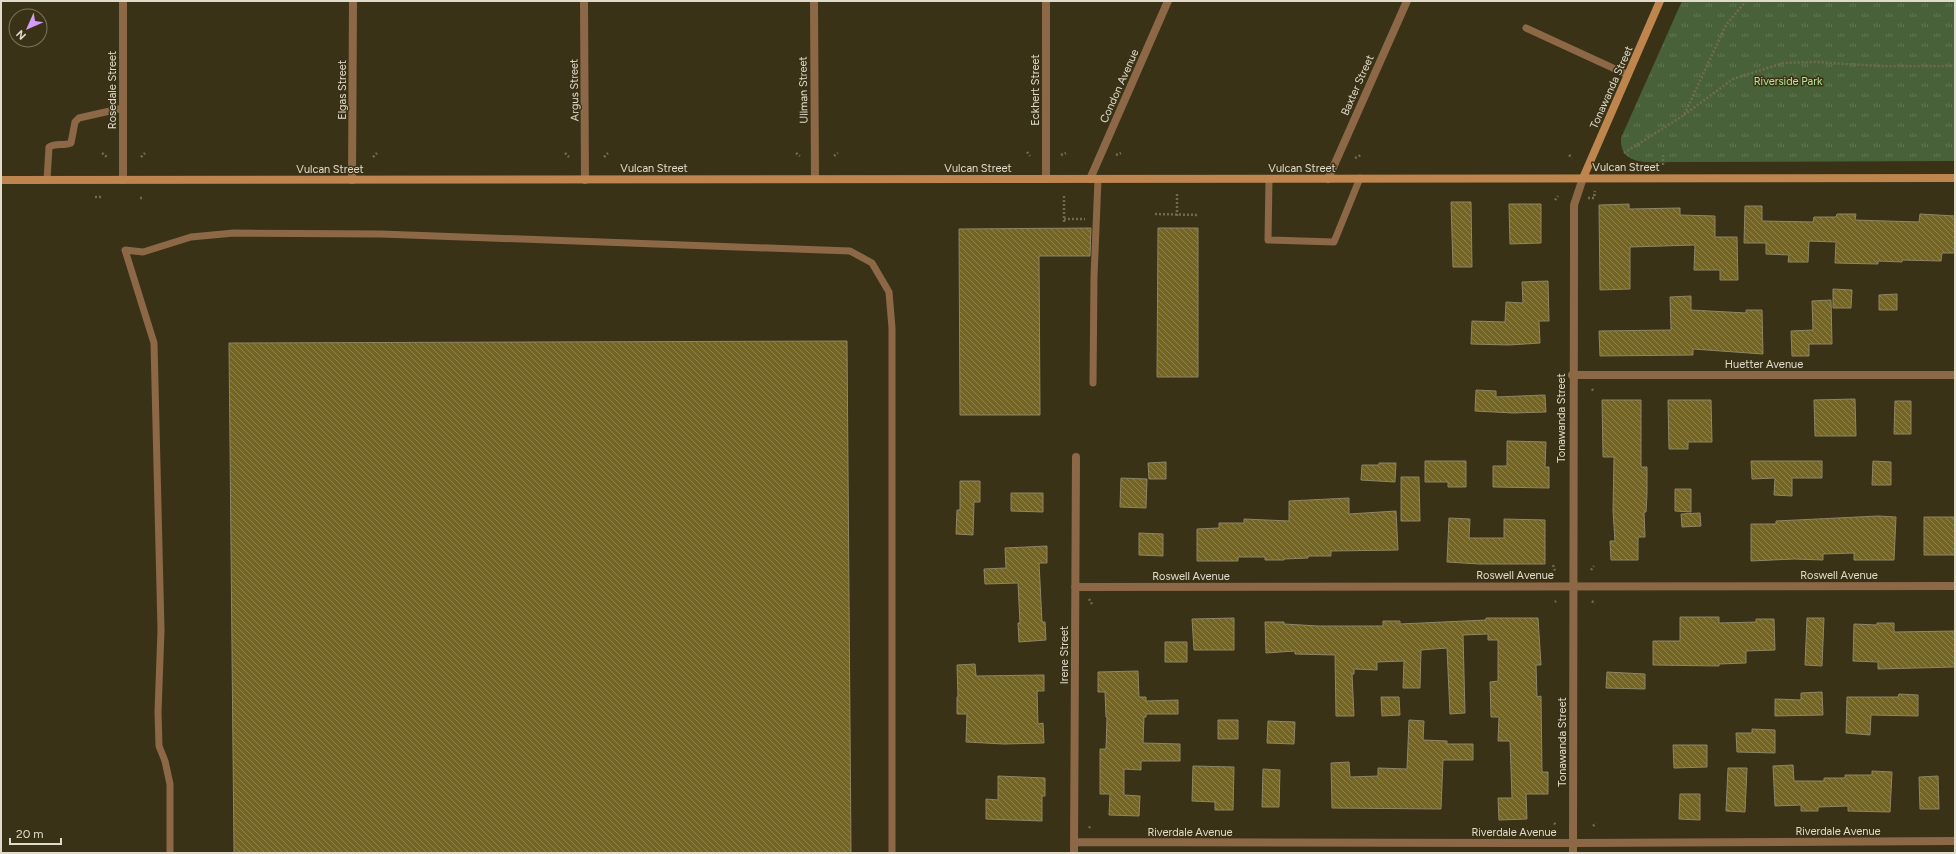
<svg xmlns="http://www.w3.org/2000/svg" width="1956" height="854" font-family="Figtree,sans-serif">
  <defs>
    <pattern id="park-tufts" width="24" height="20" patternUnits="userSpaceOnUse"><rect width="24" height="20" fill="#486139"/><path d="M3 7l-1-3M5 7V3M7 7l1-3M15 17l-1-3M17 17v-4M19 17l1-3" fill="none" stroke="#627754"/></pattern>
    <pattern id="building-back-hatch" width="6" height="6" patternUnits="userSpaceOnUse"><rect width="6" height="6" fill="#756523"/><path d="M-1 5l2 2M0 0l6 6M5-1l2 2" fill="none" stroke="#8f824c"/></pattern>
  </defs>
  <rect width="100%" height="100%" fill="#3a3216"/>
  <path fill="url(#park-tufts)" d="M1682,1H1955V161L1680,162C1657,161 1619,170 1621,138Z"/>
  <path fill="url(#building-back-hatch)" stroke="#8d8566" d="M1451,202H1471L1472,267H1453Z
    M1509,204H1541V243L1510,244Z
    M1629,204V209L1680,208V215L1715,216V237H1737L1738,280H1720V270H1694L1695,245L1630,247V289L1600,290L1599,205Z
    M1745,206H1762V221L1813,222L1814,217H1836L1837,214H1856L1855,220L1919,222L1920,214L1955,216V253H1942L1941,261L1902,260V262L1878,261V264L1835,263L1836,242L1809,241L1808,262H1788L1789,255L1766,254V243H1744Z
    M1091,228L1090,256H1039L1040,415H960L959,229Z
    M1158,228H1198V377H1157Z
    M1548,281L1549,321H1539L1540,343L1509,345L1471,344L1472,321L1505,322L1506,302L1523,303L1522,282Z
    M1833,289L1852,290L1851,308H1833Z
    M1897,294V310H1879V295Z
    M1691,296V310L1746,313V310H1762L1763,354L1693,349V355L1600,356L1599,331L1671,330L1670,297Z
    M1831,300L1832,344H1809V356H1792L1791,331L1813,330L1812,301Z
    M847,341L851,853H234L229,343Z
    M1476,390L1496,391V397L1545,395L1546,412L1513,413L1475,411Z
    M1855,399L1856,436H1815L1814,400Z
    M1602,400H1641V467H1647V494L1646,512H1644L1645,537H1638V560H1611L1610,541H1615L1613,511L1614,457H1603Z
    M1668,400H1711L1712,442H1688V449H1669Z
    M1895,401H1911V434H1894Z
    M1507,441L1546,442L1545,467H1549V488L1493,487V466H1507Z
    M1425,461H1466V487H1448V482H1425Z
    M1751,461H1822V478H1792V496L1774,495L1775,478L1752,479Z
    M1873,461L1891,462V485H1872Z
    M1166,462V479H1149L1148,463Z
    M1379,463H1396L1395,482L1361,480L1362,465H1379Z
    M1401,477H1419L1420,521H1401Z
    M1121,478L1147,479L1146,508L1120,507Z
    M960,481H980V502H974L973,535L956,534L957,510H960Z
    M1675,489H1691V512L1675,511Z
    M1011,493H1043V512L1011,511Z
    M1349,498V514L1396,511L1398,550L1331,551V556H1308V558L1284,559V560H1265V557H1238V561H1197V529L1219,528V523H1244V519L1289,521V501Z
    M1700,513L1701,526L1682,527L1681,514Z
    M1878,516L1896,517L1894,560H1854V553L1823,554V560L1794,559L1751,561V524H1776V521Z
    M1924,517H1955V555H1924Z
    M1449,518L1470,519L1469,538H1504V519L1545,520V564H1479L1447,562Z
    M1139,533L1163,534V556L1139,555Z
    M1047,546V563H1039L1042,622H1045L1046,640L1019,642L1018,623H1020L1018,583L985,584L984,569L1006,568L1005,548Z
    M1680,617H1719V623L1756,622V619H1774L1775,650L1746,651V663L1719,664V666L1653,665V641H1680Z
    M1234,618V650H1194L1192,619Z
    M1486,618H1538L1541,665H1536L1537,697L1541,696L1542,772H1548V794H1526L1527,819L1499,820L1498,798H1512L1510,741H1498L1499,717H1491L1490,682L1498,681V640H1488V634L1463,635L1465,713L1450,714L1447,648L1421,650L1420,688H1403L1404,661L1377,662V670L1354,669V674H1352L1354,716H1336L1335,655L1295,654V651L1266,653L1265,622H1284V624L1318,626H1383V621H1400V624L1486,620Z
    M1807,618H1824L1822,666L1805,665Z
    M1877,623H1894V632L1955,631V667L1878,669V662L1853,661L1854,624L1877,625Z
    M1165,642H1187V662H1165Z
    M975,664L976,676L1044,675V691H1037L1038,724L1043,723L1044,743L1004,744L966,742L967,714H957V697H958L957,665Z
    M1138,671L1139,697H1146V701L1178,700V714H1146V717H1144L1143,743L1180,744V761H1141V770L1124,769V795L1140,796L1139,816L1109,815L1110,794H1100V749H1106L1107,717H1106L1105,692H1098V672Z
    M1607,672L1645,674V689L1606,688Z
    M1822,692L1823,715L1775,716V699L1801,700V693Z
    M1899,694L1918,695V716L1871,715L1870,735L1846,733L1847,697H1898Z
    M1381,697H1399L1400,715L1382,716Z
    M1218,720H1238V739H1218Z
    M1409,720L1424,721L1423,740L1447,741V744H1473V760H1443L1441,809L1332,808L1331,763L1349,762L1350,777L1378,776V768L1407,769Z
    M1268,721L1295,722L1294,744L1267,743Z
    M1752,729L1775,730V753L1737,752L1736,733H1752Z
    M1673,745H1707V767L1674,768Z
    M1793,765L1794,781H1824V778H1845V775H1872V771L1892,772L1890,812L1848,811V806L1818,807V811H1801V805L1775,806L1773,766Z
    M1193,766L1234,767L1233,810H1215V802L1192,801Z
    M1728,768H1747L1745,812L1726,811Z
    M1263,769L1280,770L1279,807H1262Z
    M998,776L1045,778V796H1042V821L986,819V799L998,800Z
    M1938,776L1939,809H1920L1919,777Z
    M1680,794H1700V820L1679,819Z"/>
  <g fill="none" stroke-linecap="round" stroke-linejoin="round">
    <path stroke="#716a52" stroke-width="2.5" stroke-dasharray="2 2" stroke-linecap="butt" d="M1684,115L1733,79L1783,63L1814,62L1878,66H1955
      M1027,152L1030,156
      M102,153L107,157
      M565,153L569,157
      M796,153L800,156
      M1624,153L1684,115L1726,25L1746,1
      M1061,155L1066,153
      M1116,155L1121,153
      M1569,155L1572,158
      M1663,155V166
      M834,156L838,153
      M141,157L145,153
      M373,157L377,153
      M604,157L608,153
      M1355,158L1361,155
      M1177,194V218
      M95,197H101
      M140,198H144
      M1588,198H1594L1595,191
      M1555,200L1558,196
      M1155,214L1199,215
      M1064,219H1085
      M1064,222V196
      M1592,389L1594,392
      M1553,565L1555,571
      M1591,570L1594,566
      M1089,599L1092,604
      M1592,601L1595,604
      M1555,602L1556,601
      M1554,823L1556,825
      M1593,826L1596,823
      M1089,828L1091,825"/>
    <path stroke="#8c6847" stroke-width="7" d="M1526,28L1628,75
      M1269,179L1268,240L1334,242L1360,178
      M47,180L49,147C56,143 64,146 71,143L75,122L79,118L123,108
      M1093,383L1094,277L1098,179
      M170,853V784L165,761L159,746L158,712L161,630L154,343L125,250L143,252L191,237L234,233L381,234L850,251L872,263L889,292L892,328V853"/>
    <path stroke="#8c6847" stroke-width="8" d="M584,1L585,180
      M814,1L815,179
      M1046,1V179
      M1090,179L1168,1
      M1328,179L1407,1
      M123,180V1
      M352,180L353,1
      M1572,375H1955
      M1075,587L1955,586
      M1074,842L1573,843L1955,841
      M1074,853L1076,457
      M1573,853L1574,252V205L1583,178"/>
    <path stroke="#be854e" stroke-width="8" d="M1583,178L1660,1
      M1,180L1955,178"/>
  </g>
  <g text-anchor="middle" stroke-width="3" stroke-linejoin="round" paint-order="stroke">
    <g font-size="11" fill="#b4e697" stroke="#3a3216">
      <text x="1788" y="85">Riverside Park</text>
    </g>
    <g font-size="11" fill="#e0dbcb" stroke="#3a3216">
      <text transform="translate(1357 85) rotate(-66)" y="4">Baxter Street</text>
      <text transform="translate(1119 86) rotate(-66)" y="4">Condon Avenue</text>
      <text transform="translate(1611 87) rotate(-66)" y="4">Tonawanda Street</text>
      <text transform="translate(112 90) rotate(-90)" y="4">Rosedale Street</text>
      <text transform="translate(342 90) rotate(-90)" y="4">Elgas Street</text>
      <text transform="translate(574 90) rotate(-91)" y="4">Argus Street</text>
      <text transform="translate(803 90) rotate(-91)" y="4">Ullman Street</text>
      <text transform="translate(1035 90) rotate(-90)" y="4">Eckhert Street</text>
      <text x="1626" y="171">Vulcan Street</text>
      <text x="654" y="172">Vulcan Street</text>
      <text x="978" y="172">Vulcan Street</text>
      <text x="1302" y="172">Vulcan Street</text>
      <text x="330" y="173">Vulcan Street</text>
      <text x="1764" y="368">Huetter Avenue</text>
      <text transform="translate(1561 418) rotate(-90)" y="4">Tonawanda Street</text>
      <text x="1515" y="579">Roswell Avenue</text>
      <text x="1839" y="579">Roswell Avenue</text>
      <text x="1191" y="580">Roswell Avenue</text>
      <text transform="translate(1064 655) rotate(-90)" y="4">Irene Street</text>
      <text transform="translate(1562 742) rotate(-90)" y="4">Tonawanda Street</text>
      <text x="1838" y="835">Riverdale Avenue</text>
      <text x="1190" y="836">Riverdale Avenue</text>
      <text x="1514" y="836">Riverdale Avenue</text>
    </g>
  </g>
  <rect width="1956" height="854" fill="none" stroke="#e0dbcb" stroke-width="4"/>
  <g transform="translate(28 28) rotate(225)"><circle r="19" fill="#3a3216" stroke="#7c765e"/>
  <path d="M0-3L7 15L0 10L-7 15Z" fill="#d59bfb"/>
  <text y="-6" font-size="11" font-weight="bold" text-anchor="middle" fill="#e0dbcb">N</text>
  </g>
  <path d="M10 838v6h51v-6" fill="none" stroke="#e0dbcb" stroke-width="2"/>
  <text x="16" y="838" font-size="12" fill="#e0dbcb" stroke="#3a3216" stroke-width="3" paint-order="stroke">20 m</text>
</svg>
